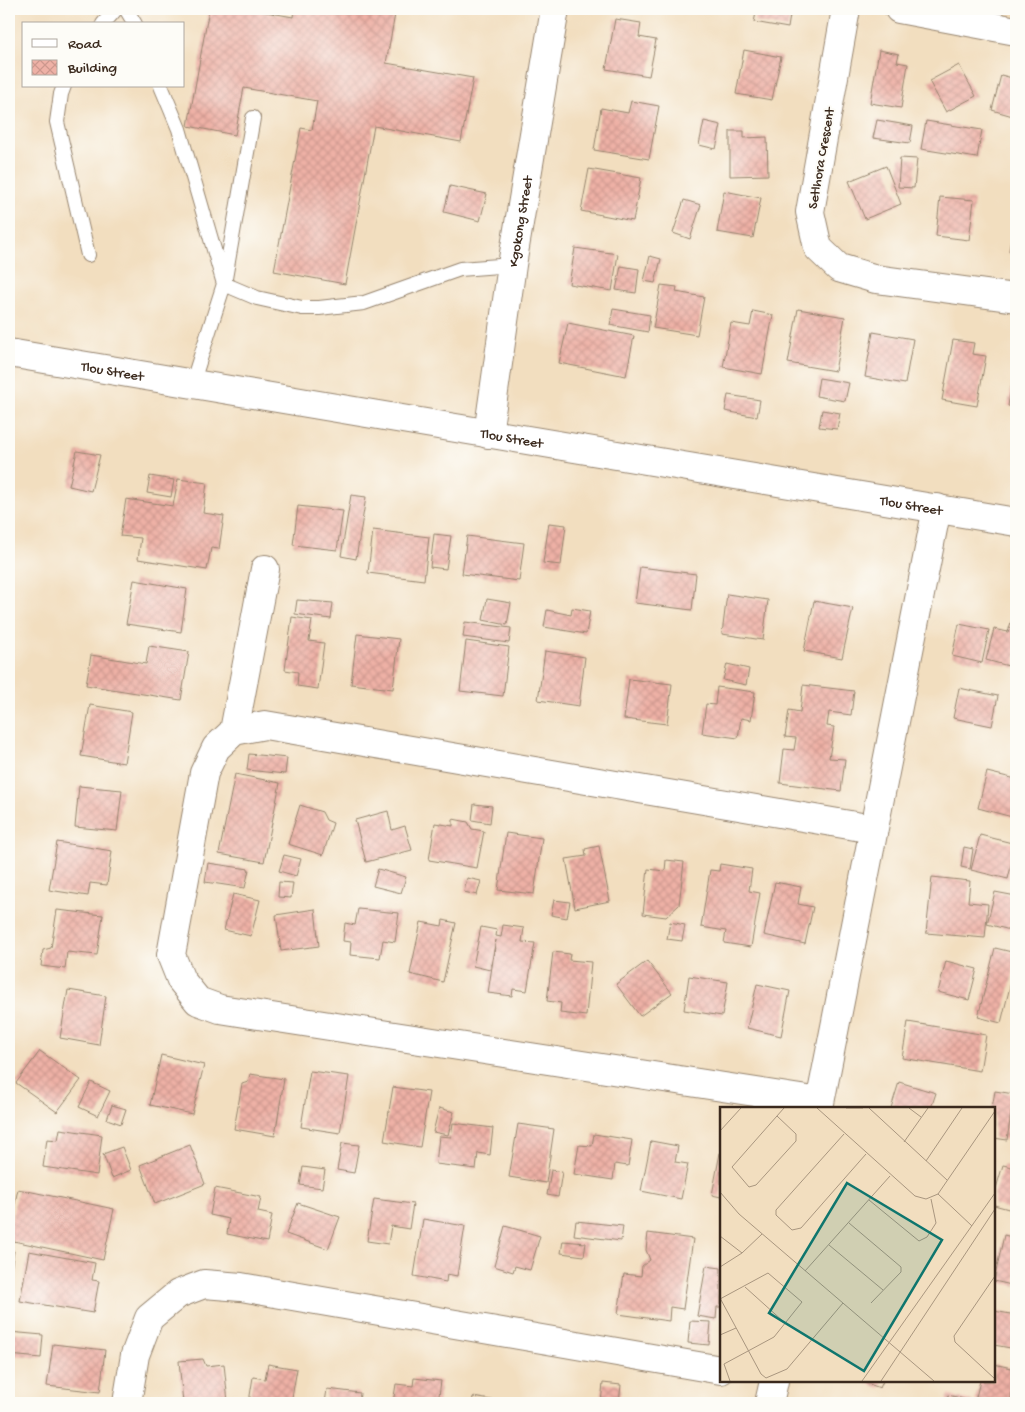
<svg xmlns="http://www.w3.org/2000/svg" width="1025" height="1412" font-family="'Gochi Hand',sans-serif">
  <defs>
    <pattern id="building-cross-hatch" width="8" height="8" patternUnits="userSpaceOnUse" patternTransform="scale(1.25)"><rect width="8" height="8" fill="#eeb1a6"/><path d="M0 0l8 8M0 8l8-8" fill="none" stroke="#cd988e"/></pattern>
  </defs>
  <rect width="100%" height="100%" fill="#fdfcf7"/>
  <filter id="ink" filterUnits="userSpaceOnUse"><feTurbulence type="fractalNoise" baseFrequency=".02" numOctaves="2"/><feDisplacementMap in="SourceGraphic" scale="10" xChannelSelector="R" yChannelSelector="G"/><feConvolveMatrix kernelMatrix="1 2 1 2 8 2 1 2 1" color-interpolation-filters="sRGB"/></filter>
  <filter id="wash" filterUnits="userSpaceOnUse"><feTurbulence type="fractalNoise" baseFrequency=".0096" numOctaves="4" result="noise"/><feDisplacementMap in="SourceGraphic" scale="20" xChannelSelector="R" yChannelSelector="G"/><feGaussianBlur stdDeviation="1.12" result="paint"/><feColorMatrix in="noise" values="0 0 0 0 0 0 0 0 0 0 0 0 0 0 0 0 0 1.4 0 .05"/><feComposite in="paint" operator="in"/></filter>
  <g filter="url(#wash)">
    <rect width="100%" height="100%" fill="#f2debf"/>
    <g id="blocks">
      <path fill="url(#building-cross-hatch)" d="M209,9H256L255,10L293,17L294,9H396L386,63L473,78L461,142L374,126L345,284L274,271L301,128L312,130L317,101L244,88L235,135L188,126Z
        M750,9H791L788,28L754,22L756,13L749,12Z
        M615,19L641,23L639,37L656,40L649,76L606,69Z
        M744,50L781,57L772,100L736,94Z
        M879,50L899,54L897,62L908,64L901,108L870,103Z
        M959,65L976,96L946,112L929,81Z
        M1001,75L1016,79V117L992,110Z
        M631,101L659,106L649,159L594,150L601,108L628,113Z
        M877,120L913,126L910,143L873,138Z
        M704,121L721,125L716,149L699,145Z
        M926,121L982,130L977,158L921,149Z
        M730,131H744V138L767,137L768,175L730,176Z
        M900,158L917,159L914,188L898,187Z
        M886,166L901,204L865,219L849,181Z
        M589,169L641,178L633,221L581,211Z
        M450,186L487,194L480,221L444,212Z
        M724,191L761,198L753,238L717,232Z
        M940,197L974,200L969,240L936,236Z
        M684,200L701,205L690,239L673,233Z
        M1015,211H1016V252L1009,251Z
        M575,248L618,254L612,291L569,284Z
        M650,256L661,259L655,283L644,281Z
        M621,266L639,269L636,293L616,290Z
        M661,285L677,287L676,292L704,297L697,335L653,328Z
        M613,309L650,315L648,332L610,325Z
        M798,309L845,317L835,371L788,363Z
        M753,311L773,315L762,374L723,367L731,323L750,326Z
        M568,323L634,336L626,376L559,363Z
        M873,332L913,339L905,384L865,377Z
        M953,340L974,343L972,354L986,356L977,406L942,400Z
        M1015,366H1016V407L1008,406Z
        M819,378L849,383L845,401L816,396Z
        M728,395L760,400L757,417L725,411Z
        M822,410L840,413L837,429L819,427Z
        M77,451L100,455L91,491L69,486Z
        M150,476L174,480L171,497L147,493Z
        M178,479L207,483L203,513L224,516L219,549L211,548L207,570L138,559L141,538L120,536L126,499L173,506Z
        M351,495L366,497L356,559L341,556Z
        M298,506L343,511L337,550L293,545Z
        M549,523L566,525L561,565L543,563Z
        M373,530L429,537L424,580L368,573Z
        M434,534L451,536L446,569L430,567Z
        M467,536L524,543L519,581L462,574Z
        M640,567L696,574L692,610L635,603Z
        M134,580L187,589L181,632L126,624Z
        M727,594L768,600L763,640L722,634Z
        M487,599L511,603L507,625L483,620Z
        M297,600L333,603L331,619L295,614Z
        M814,601L853,608L842,658L804,651Z
        M572,608L590,611L586,634L544,627L547,610L571,615Z
        M292,617L312,620L309,641L324,643L318,689L297,686L298,672L285,670Z
        M1012,619L1016,620V668L986,660L994,629L1008,632Z
        M465,622L511,628L509,643L463,637Z
        M959,624L989,630L982,663L952,656Z
        M357,634L399,639L393,689L351,684Z
        M466,641L509,647L503,696L460,691Z
        M149,646L189,652L181,700L86,685L91,655L146,664Z
        M545,651L585,657L579,706L538,700Z
        M727,664L749,669L746,685L723,680Z
        M629,679L672,684L667,724L624,719Z
        M803,685L854,691L851,715L829,712L827,726L834,727L829,758L845,759L841,791L780,783L784,749L794,750L796,738L785,737L789,710L800,712Z
        M717,687L755,692L751,720L741,718L738,738L702,733L706,704L715,705Z
        M959,688L998,696L992,726L953,718Z
        M90,705L132,712L124,763L81,756Z
        M249,754L287,758L285,774L247,770Z
        M987,772L1016,779V818L978,808Z
        M235,774L280,783L264,862L219,854Z
        M79,786L122,790L117,831L75,827Z
        M474,804L492,806L490,823L472,820Z
        M300,805L322,812L326,820L333,823L323,855L288,844Z
        M388,811L392,830L405,826L412,850L366,862L355,820Z
        M453,819L468,822L472,829L484,831L477,868L429,860L435,823L453,826Z
        M506,833L542,838L534,894L498,890Z
        M980,835L1016,844L1008,879L971,870Z
        M57,842L112,851L107,885L90,883L88,896L49,890Z
        M599,846L610,901L575,908L566,859L586,856L585,849Z
        M964,847L973,849L970,869L961,867Z
        M284,855L301,859L296,876L279,871Z
        M666,860L684,862L679,905L666,917L643,914L648,869L665,871Z
        M208,863L249,869L245,888L205,882Z
        M720,864L752,869L749,891L760,893L751,947L724,943L726,931L701,927L710,870L719,871Z
        M378,869L406,877L401,893L373,886Z
        M932,877L970,881L968,902L988,904L985,938L926,933Z
        M467,878L481,881L477,895L464,892Z
        M279,882L293,883L291,898L278,897Z
        M775,882L801,887L798,904L813,907L805,944L764,935Z
        M995,892L1016,896L1010,930L987,924Z
        M233,894L260,900L251,936L224,930Z
        M554,900L570,902L567,918L551,915Z
        M315,909L319,946L281,951L276,915Z
        M358,909L399,913L395,942L383,940L380,958L350,955L351,942L343,941L345,923L355,925Z
        M57,910L103,915L97,955L67,952L65,969L41,966L43,950L51,948Z
        M443,920L456,923L443,982L410,974L421,922L442,926Z
        M670,922L685,925L682,941L667,939Z
        M503,925L524,928L522,942L535,943L527,991L513,989L512,996L488,993L496,940L490,970L473,966L481,927L497,930L496,936L501,937Z
        M995,948L1016,953V962L1001,1023L978,1017Z
        M553,952L570,954L569,960L591,962L586,1016L560,1013L561,1003L547,1001Z
        M647,961L672,993L640,1016L616,984Z
        M946,961L977,969L969,1000L938,992Z
        M689,976L728,982L722,1016L684,1010Z
        M757,984L790,991L781,1036L747,1028Z
        M68,990L106,996L99,1045L60,1038Z
        M908,1022L986,1035L980,1071L902,1058Z
        M40,1051L81,1080L57,1112L16,1083Z
        M161,1055L204,1065L192,1114L150,1105Z
        M310,1071L349,1076L340,1133L301,1127Z
        M250,1074L284,1079L275,1136L234,1129L242,1084L248,1082Z
        M91,1082L110,1091L98,1116L79,1107Z
        M899,1082L936,1093L931,1108H891Z
        M393,1087L429,1092L420,1147L384,1141Z
        M995,1091L1014,1094L1007,1140L994,1138V1108H992Z
        M112,1105L126,1109L121,1124L107,1119Z
        M439,1108L454,1112L448,1135L433,1132Z
        M453,1123L493,1128L490,1155L478,1153L476,1169L436,1164L439,1136L451,1137Z
        M518,1124L554,1129L546,1183L509,1177Z
        M60,1129L102,1135L97,1175L43,1167L47,1139L58,1140Z
        M594,1134L632,1140L628,1166L615,1164L613,1180L574,1174L579,1145L592,1146Z
        M651,1141L678,1146L675,1162L688,1164L681,1199L641,1191Z
        M342,1143L359,1145L354,1173L337,1170Z
        M190,1145L205,1184L155,1204L140,1165Z
        M122,1147L131,1170L112,1178L103,1154Z
        M720,1153H721V1197L712,1195Z
        M1003,1165L1016,1168V1211L994,1205V1195Z
        M303,1167L325,1170L322,1188L300,1185Z
        M551,1170L562,1172L558,1197L547,1195Z
        M215,1188L261,1197L258,1212L272,1215L267,1242L227,1234L229,1219L210,1215Z
        M18,1189L114,1209L103,1260L9,1240V1231Z
        M374,1199L413,1204L409,1229L391,1226L388,1244L367,1241Z
        M298,1203L340,1217L328,1249L286,1234Z
        M423,1219L465,1226L457,1276L447,1274L446,1282L414,1276Z
        M576,1221L623,1226L621,1241L574,1235Z
        M505,1226L540,1236L530,1270L515,1266L513,1272L494,1266Z
        M648,1233L693,1239L683,1309L670,1307L669,1321L618,1314L624,1274L641,1276L642,1266L650,1260L646,1250Z
        M1004,1235L1016,1238V1286L994,1281Z
        M563,1241L586,1243L584,1256L561,1253Z
        M9,1250L14,1251L11,1270H9Z
        M29,1251L95,1263L92,1280L99,1281L93,1313L20,1301Z
        M706,1266L721,1268V1307H717L716,1319L697,1316Z
        M994,1311L1016,1315V1349L994,1345Z
        M690,1321L711,1322L709,1345L688,1343Z
        M9,1332L43,1335L41,1358L9,1355Z
        M53,1344L105,1350L100,1392L47,1386Z
        M203,1359L206,1366L224,1364L228,1402L183,1403L179,1361Z
        M268,1364L297,1369L291,1403L249,1402L253,1377L265,1379Z
        M994,1364L1016,1369L1010,1403H984L975,1401L980,1381H994Z
        M414,1378L441,1381L438,1403H393L396,1384L413,1386Z
        M861,1381H883L880,1388Z
        M603,1383L621,1385L619,1403H601Z
        M327,1389L360,1393L359,1403H325Z
        M948,1395L972,1401V1403H946Z
        M473,1397L503,1402V1403H472Z"/>
    </g>
  </g>
  <g filter="url(#ink)">
    <use href="#blocks" fill-opacity="0" stroke="#96846e" stroke-width="1"/>
    <g fill="none" stroke-linecap="round" stroke-linejoin="round">
      <defs>
        <path id="service" d="M126,9L135,24
          M103,24L116,9
          M64,86L61,94L57,122L88,255
          M161,86L179,129L224,284L257,298L302,308H319L364,303L460,269L512,265
          M192,384L224,284L253,118"/>
        <g id="minor">
          <path d="M846,9L810,212L818,248L839,268L876,279L1016,298"/>
          <path d="M899,9L1016,31"/>
          <path id="s1" d="M488,434L512,265L555,9"/>
          <path d="M234,731L265,569"/>
          <path d="M820,1102L220,1009L198,1001L181,980L171,955L204,773L216,748L234,731L265,725L873,829"/>
          <path d="M819,1108L937,508"/>
          <path d="M127,1403L135,1355L149,1318L178,1294L204,1284L241,1287L721,1370"/>
          <path d="M769,1403L774,1381"/>
        </g>
        <g id="tertiary">
          <path id="s2" d="M9,353L1016,522"/>
        </g>
      </defs>
      <use href="#service" stroke="#96846e" stroke-width="16"/>
      <use href="#minor" stroke="#96846e" stroke-width="30"/>
      <use href="#tertiary" stroke="#96846e" stroke-width="30"/>
      <use href="#service" stroke="#fff" stroke-width="14"/>
      <use href="#minor" stroke="#fff" stroke-width="28"/>
      <use href="#tertiary" stroke="#fff" stroke-width="28"/>
    </g>
  </g>
  <g text-anchor="middle" stroke-width="4" stroke-linejoin="round" paint-order="stroke">
    <g font-size="14" fill="#3b2a1e" stroke="#fdfcf7">
      <text transform="translate(820 158) rotate(-80)" y="5">Setlhora Crescent</text>
      <text dy="5" stroke="none"><textPath href="#s1" startOffset="215">Kgokong Street</textPath></text>
      <text dy="5" stroke="none"><textPath href="#s2" startOffset="105">Tlou Street</textPath></text>
      <text dy="5" stroke="none"><textPath href="#s2" startOffset="510">Tlou Street</textPath></text>
      <text dy="5" stroke="none"><textPath href="#s2" startOffset="915">Tlou Street</textPath></text>
    </g>
  </g>
  <g transform="translate(720 1107)">
    <rect width="275" height="275" fill="#f2debf"/>
    <path fill="none" stroke="#a9967f" stroke-width="1" d="M97,1L195,89L206,92L218,87L275,4M126,1H143M149,1L227,73M189,1L201,10M57,9L76,27V34L36,78L29,80L12,60L64,1M0,24L21,1M124,27L56,103V108L72,123L81,121L146,47M184,35L208,1M206,54L242,1M0,85L19,107L214,274M218,87L252,119M149,93L199,134L207,130L216,116L211,92M129,116L181,160V165L151,196M0,129L22,146M109,138L163,183M0,160L22,146L42,127M85,164L170,69M275,169L234,229L235,235L275,272M25,180L65,216M0,191L41,267L46,271L67,262L123,196M0,192L48,166L82,195L54,230L4,257L10,274M0,228L16,221M142,274L275,86M161,274L275,102"/>
    <path fill="#0f766e" fill-opacity="0.15" stroke="#0f766e" stroke-width="2.5" d="M127,76L222,133L144,264L49,206Z"/>
    <rect width="275" height="275" fill="none" stroke="#3b2a1e" stroke-width="2.5"/>
  </g>
  <rect width="1025" height="1412" fill="none" stroke="#fdfcf7" stroke-width="30"/>
  <rect x="22" y="22" width="162" height="65" fill="#fdfcf7" stroke="#afa8a0"/>
  <rect x="32" y="39" width="25" height="8" fill="#ffffff" stroke="#afa8a0"/>
  <text x="68" y="48" font-size="15" fill="#3b2a1e">Road</text>
  <rect x="32" y="60" width="25" height="15" fill="url(#building-cross-hatch)" stroke="#afa8a0"/>
  <text x="68" y="72" font-size="15" fill="#3b2a1e">Building</text>
</svg>
